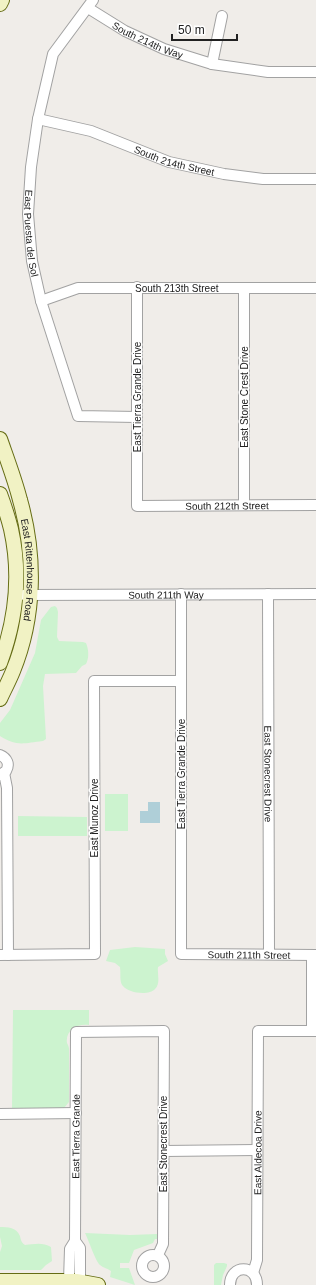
<svg xmlns="http://www.w3.org/2000/svg" width="316" height="1285" font-family="Helvetica,sans-serif">
  <rect width="100%" height="100%" fill="#f0ede9"/>
  <path fill="#ccf3cf" d="M55,606L57,608L58,612L57,637L59,641L83,642L86,643C89,650 89,658 86,664L82,666L76,673L45,674L43,686L46,739L43,741C24,743 17,747 0,736V723L10,710L35,653L41,620L51,607Z
    M105,794H128V831H105Z
    M18,816L87,817V836H18Z
    M135,947L165,949V954L168,961L158,967C157,974 161,983 155,989C149,996 128,993 123,986C119,982 121,973 120,967L115,963L106,961L110,950Z
    M13,1010H89V1025C78,1023 65,1030 67,1043C68,1045 69,1047 69,1049V1102L64,1108L12,1109Z
    M0,1227C8,1227 16,1227 20,1236C21,1240 21,1242 25,1245C34,1244 43,1242 51,1247L52,1261L46,1265L41,1270H0V1252L2,1246L0,1237Z
    M85,1233L130,1235L157,1234V1239H155L153,1243L134,1250L129,1263H120V1268H129L135,1285L110,1277L111,1271C107,1268 103,1268 100,1265C95,1260 89,1241 85,1233Z
    M216,1263H224L227,1264V1266L223,1275L221,1285H214V1265Z"/>
  <path fill="#afcfd8" d="M148,802H160V823H140V811H148Z"/>
  <g fill="none" stroke-linecap="round" stroke-linejoin="round">
    <defs>
      <g id="street">
        <path id="s1" d="M93,0L53,54L38,119L31,167L28,214L32,261L41,301L78,416L137,417"/>
        <path id="s2" d="M88,8L125,31L164,49L212,64L268,72H316"/>
        <path d="M212,64L222,16"/>
        <path id="s3" d="M38,119L91,131L169,162L224,174L263,179H316"/>
        <path id="s4" d="M137,287V506L316,505"/>
        <path d="M244,288V505"/>
        <path id="s5" d="M41,301L78,288H316"/>
        <path id="s6" d="M181,594V954L316,955"/>
        <path id="s7" d="M268,594L269,954"/>
        <path id="s8" d="M24,595L316,594"/>
        <path d="M0,755C7,758 10,764 6,771L0,775"/>
        <path d="M4,773L7,788L8,955"/>
        <path d="M0,955L95,954L94,681H181"/>
        <path d="M312,955V1031"/>
        <path d="M0,1114L76,1113"/>
        <path d="M164,1151L257,1150"/>
        <path d="M75,1241L80,1248V1282"/>
        <circle cx="153" cy="1266" r="11"/>
        <path id="s9" d="M253,1273L257,1260L258,1031H316"/>
        <path id="s10" d="M69,1281L70,1249L75,1241L76,1032L164,1031L163,1244L158,1255"/>
        <path d="M230,1285C230,1264 257,1264 257,1285"/>
      </g>
      <g id="secondary">
        <path d="M0,4L2,0"/>
        <path id="s11" d="M0,439C7,459 15,480 20,500C36,556 35,617 13,671C9,681 4,690 0,699"/>
        <path d="M0,494C4,505 8,517 11,529C21,574 16,620 0,663"/>
        <path d="M0,1281H76L98,1285"/>
      </g>
    </defs>
    <use href="#street" stroke="#a2a2a2" stroke-width="12"/>
    <use href="#secondary" stroke="#656c14" stroke-width="16"/>
    <use href="#street" stroke="#fff" stroke-width="10"/>
    <use href="#secondary" stroke="#f1f2c4" stroke-width="14"/>
  </g>
  <g text-anchor="middle" stroke-width="3" stroke-linejoin="round" paint-order="stroke">
    <g font-size="10" fill="#212121" stroke="#fff">
      <text dy="4" stroke="none"><textPath href="#s2" startOffset="68">South 214th Way</textPath></text>
      <text dy="4" stroke="none"><textPath href="#s3" startOffset="143">South 214th Street</textPath></text>
      <text dy="4" stroke="none"><textPath href="#s1" startOffset="249">East Puesta del Sol</textPath></text>
      <text dy="4" stroke="none"><textPath href="#s5" startOffset="138">South 213th Street</textPath></text>
      <text transform="translate(137 397) rotate(-90)" y="4">East Tierra Grande Drive</text>
      <text transform="translate(244 397) rotate(-90)" y="4">East Stone Crest Drive</text>
      <text dy="4" stroke="none"><textPath href="#s4" startOffset="309">South 212th Street</textPath></text>
      <text dy="4" stroke="none"><textPath href="#s11" startOffset="135">East Rittenhouse Road</textPath></text>
      <text dy="4" stroke="none"><textPath href="#s8" startOffset="142">South 211th Way</textPath></text>
      <text transform="translate(181 774) rotate(-90)" y="4">East Tierra Grande Drive</text>
      <text dy="4" stroke="none"><textPath href="#s7" startOffset="180">East Stonecrest Drive</textPath></text>
      <text transform="translate(94 818) rotate(-90)" y="4">East Munoz Drive</text>
      <text dy="4" stroke="none"><textPath href="#s6" startOffset="428">South 211th Street</textPath></text>
      <text dy="4" stroke="none"><textPath href="#s10" startOffset="146">East Tierra Grande</textPath></text>
      <text transform="translate(163 1144) rotate(-90)" y="4">East Stonecrest Drive</text>
      <text dy="4" stroke="none"><textPath href="#s9" startOffset="121">East Aldecoa Drive</textPath></text>
    </g>
  </g>
  <path d="M172 34v6h65v-6" fill="none" stroke="#212121" stroke-width="2"/>
  <text x="178" y="34" font-size="12" fill="#212121" stroke="#ffffff" stroke-width="3" paint-order="stroke">50 m</text>
</svg>
